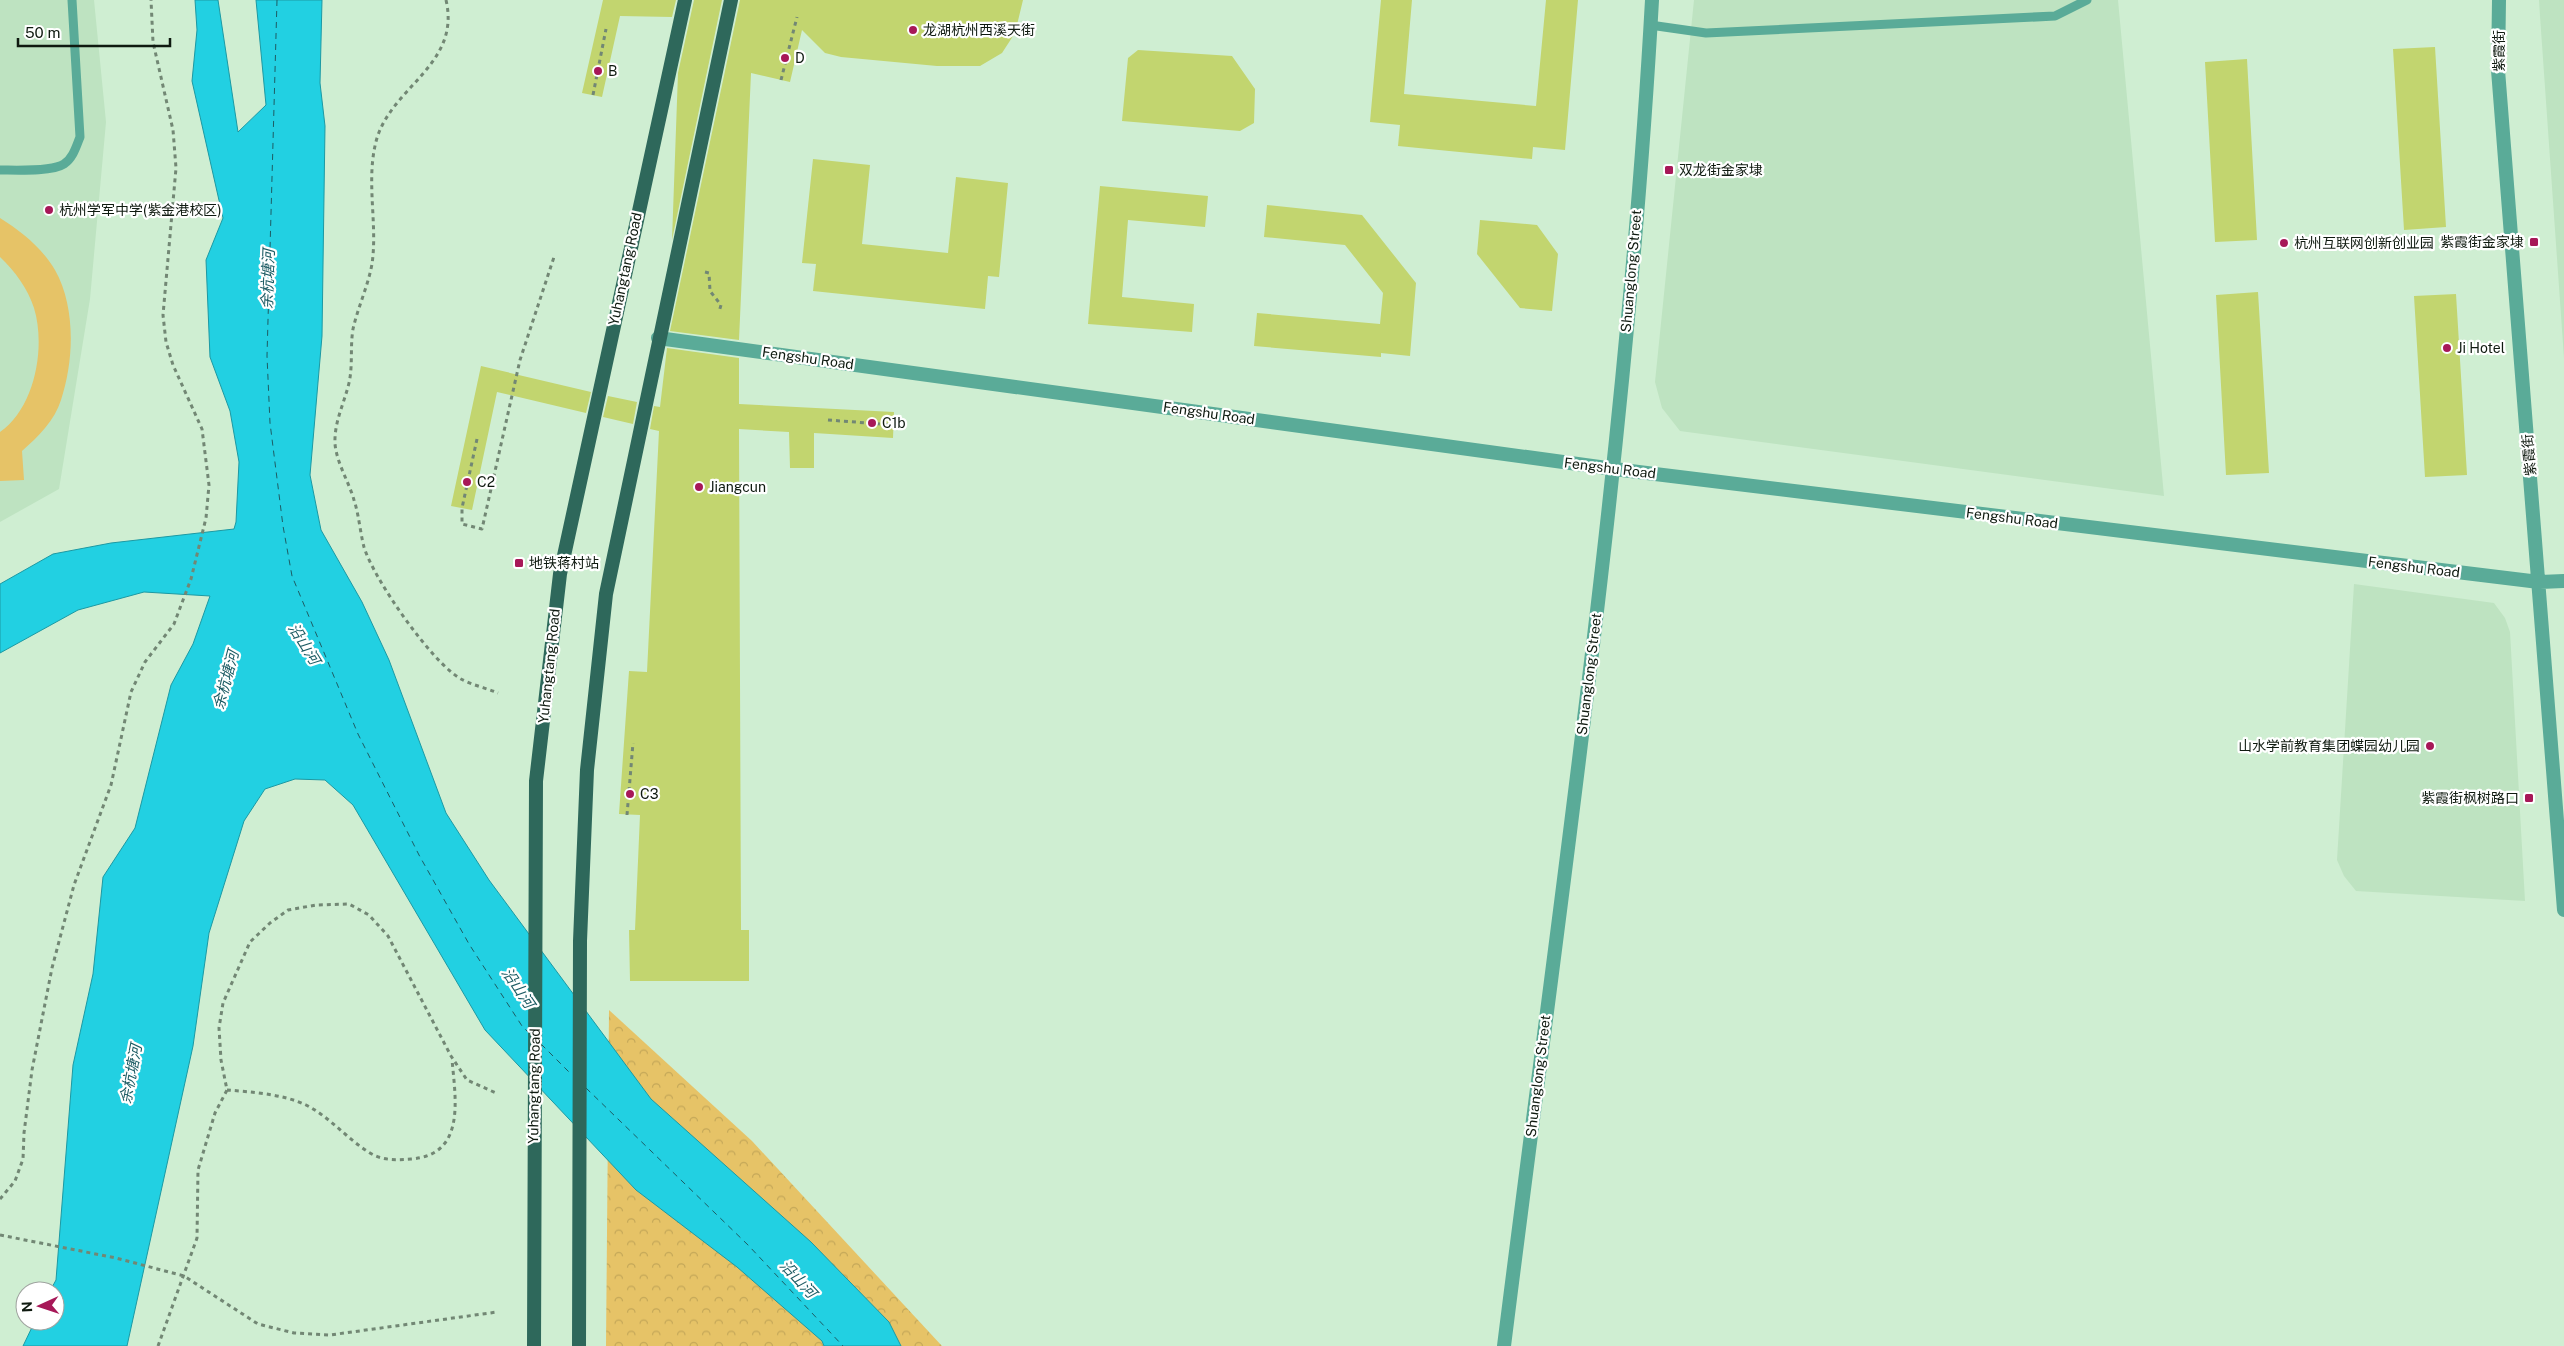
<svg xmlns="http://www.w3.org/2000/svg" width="2564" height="1346" font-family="'Public Sans','Noto Sans SC',sans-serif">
  <defs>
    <pattern id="park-crowns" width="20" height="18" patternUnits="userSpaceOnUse" patternTransform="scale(1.25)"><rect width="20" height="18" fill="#e6c367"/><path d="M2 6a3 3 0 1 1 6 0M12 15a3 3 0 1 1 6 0" fill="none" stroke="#c4a758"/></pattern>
  </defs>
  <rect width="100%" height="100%" fill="#cfeed2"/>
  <path fill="#bee3c1" d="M0,0H94L106,122L90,299L59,489L0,522Z
    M1694,0H2118L2164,496L1680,431L1662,408L1655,382Z
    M2539,0H2564V358L2540,16Z
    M2354,584L2494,603L2505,618L2510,632L2525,901L2356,891L2344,876L2337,860Z"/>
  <path fill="url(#park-crowns)" d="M609,1010L752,1141L942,1346H606Z"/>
  <path fill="#e6c367" d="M0,218C21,231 42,248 55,270C76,307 74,361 61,400C55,420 38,437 22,451L24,480L0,481V432C35,408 46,347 34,308C28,289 15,271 0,257Z"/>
  <path fill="#22d0e2" stroke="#1c99a3" d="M195,0H218L238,132L266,105L256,0H322L320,83L325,126L322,336L310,475L321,530L362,602L389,660L446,813L489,880L651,1099L811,1242L889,1322L901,1346H824L822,1341L737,1267L636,1190L485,1030L353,805L325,780L295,779L265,789L244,821L209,933L193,1046L127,1346H23L35,1321H55V1291H50L56,1280L73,1065L93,974L103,877L135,828L171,685L193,644L210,596L144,592L78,610L0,653V584L53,554L111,543L234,529L236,522L239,462L230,411L210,357L206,260L223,218L192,81L197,30Z"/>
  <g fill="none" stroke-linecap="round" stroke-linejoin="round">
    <path stroke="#1d5c64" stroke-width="1" stroke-dasharray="6 5" stroke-linecap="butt" d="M277,0L267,356L270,423L283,526L292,576L358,734L419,855L469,944L522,1026L529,1033
      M541,1044L572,1075
      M586,1088L748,1245L843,1346"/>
  </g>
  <path fill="#c2d56f" d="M603,0H676L672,17L620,16L602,97L582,93Z
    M694,0H722L672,240L678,73Z
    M740,0H1023L1015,33L1002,53L980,66H937L841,57L825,53L802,30L790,82L751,73L739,340L670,331Z
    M1381,0H1412L1404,94L1536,106L1546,0H1578L1565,150L1533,147L1532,159L1398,146L1400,125L1370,122Z
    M2435,47L2446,227L2404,230L2393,49Z
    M1138,50L1232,56L1255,89L1254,123L1240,131L1122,121L1128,58Z
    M2247,59L2257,240L2215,242L2205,62Z
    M813,159L870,165L862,244L948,253L956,177L1008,183L999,277L988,276L985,309L813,291L816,264L802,263Z
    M1100,186L1208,196L1205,227L1128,220L1122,297L1194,304L1192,332L1088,324Z
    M1267,205L1362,215L1416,283L1410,356L1381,353V357L1254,346L1257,313L1380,324L1383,293L1345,245L1264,237Z
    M1480,220L1537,225L1558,254L1552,311L1520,308L1477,254Z
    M2258,292L2269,473L2226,475L2216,295Z
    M2456,294L2467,475L2425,477L2414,296Z
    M667,348L739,358V404L894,412L893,438L814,433V468H790L789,432L739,429L741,930H749V981H630L629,930H635L640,815L619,814L629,671L647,672L659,431L650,429L654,406L660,407Z
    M481,366L591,392L586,413L497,392L472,510L451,506Z
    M608,396L637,402L633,424L603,417Z"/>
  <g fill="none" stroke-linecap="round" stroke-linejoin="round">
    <path stroke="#728774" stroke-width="3" stroke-dasharray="4 4" stroke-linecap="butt" d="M446,0C461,64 393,86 377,138C365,179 378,223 372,264C368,286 358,307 353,329C350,347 353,365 349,383C344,404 334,422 335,444C337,464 349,482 354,500C359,515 360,532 364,547C373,578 432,663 461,679C472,685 486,688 498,693
      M781,80L797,17
      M593,95L606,29
      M705,272L709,273L710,291L721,305L719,312
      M828,420L894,425
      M477,439L462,508V524L482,529L520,360L555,254
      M627,815L633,743
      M227,1090C252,1092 283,1094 306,1105C330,1117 347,1139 370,1153C383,1161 397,1160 411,1159C467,1155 455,1097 452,1059
      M0,1199L15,1181L23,1159L24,1133L32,1070L52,968L74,885L111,785L131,692L145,662L174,624L191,579L206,518L209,485L202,429L173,365L166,342L163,315L176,168L173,130L153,42L151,0
      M0,1235L116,1258L184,1276L258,1324L294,1333L330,1335L497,1312
      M158,1346L197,1238L198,1170L215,1113L227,1090L221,1060L219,1028L223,1003L250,942L270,923L288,910L316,905L349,904L369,915L388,936L451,1056L467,1080L496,1093"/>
    <path stroke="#5aab98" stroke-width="9" d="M1650,25L1706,33L2055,16L2087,0
      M0,170C15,170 52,172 64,164C73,158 76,147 80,137L72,0"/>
    <path stroke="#5aab98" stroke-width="14" d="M2499,0L2498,70L2564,910
      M658,338L1614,469L2539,582L2564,581
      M1504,1346C1560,898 1627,451 1652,0"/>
    <path stroke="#2e685b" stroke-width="14" d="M534,1346L536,781L560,574L685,0
      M579,1346L580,941L587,770L606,594L731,0"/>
  </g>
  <g fill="#a71858" stroke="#fff" stroke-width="2">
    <circle cx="913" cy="30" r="5"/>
    <circle cx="785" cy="58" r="5"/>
    <circle cx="598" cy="71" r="5"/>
    <rect x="1664" y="165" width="10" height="10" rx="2.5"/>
    <circle cx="49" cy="210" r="5"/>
    <rect x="2529" y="237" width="10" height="10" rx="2.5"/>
    <circle cx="2284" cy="243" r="5"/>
    <circle cx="2447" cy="348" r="5"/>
    <circle cx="872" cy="423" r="5"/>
    <circle cx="467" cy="482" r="5"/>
    <circle cx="699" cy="487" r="5"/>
    <rect x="514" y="558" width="10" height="10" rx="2.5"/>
    <circle cx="2430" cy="746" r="5"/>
    <circle cx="630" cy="794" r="5"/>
    <rect x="2524" y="793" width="10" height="10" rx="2.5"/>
  </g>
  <g text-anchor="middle" stroke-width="4.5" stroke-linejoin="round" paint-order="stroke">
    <g font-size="14" fill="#0f1a10" stroke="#fff" text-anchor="start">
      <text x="923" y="35">龙湖杭州西溪天街</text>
      <text x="795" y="63">D</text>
      <text x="608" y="76">B</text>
      <text x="1679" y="175">双龙街金家埭</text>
      <text x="59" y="215">杭州学军中学(紫金港校区)</text>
      <text x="2524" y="247" text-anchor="end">紫霞街金家埭</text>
      <text x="2294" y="248">杭州互联网创新创业园</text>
      <text x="2457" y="353">Ji Hotel</text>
      <text x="882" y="428">C1b</text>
      <text x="477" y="487">C2</text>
      <text x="709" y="492">Jiangcun</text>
      <text x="529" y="568">地铁蒋村站</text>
      <text x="2420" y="751" text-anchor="end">山水学前教育集团蝶园幼儿园</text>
      <text x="640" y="799">C3</text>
      <text x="2519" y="803" text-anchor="end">紫霞街枫树路口</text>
    </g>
    <g font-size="14" fill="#0f1a10" stroke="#fff">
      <text transform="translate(2499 51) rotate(-90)" y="5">紫霞街</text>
      <text transform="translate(625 269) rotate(-78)" y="5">Yuhangtang Road</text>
      <text transform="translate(1631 271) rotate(-85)" y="5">Shuanglong Street</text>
      <text transform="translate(808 358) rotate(8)" y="5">Fengshu Road</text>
      <text transform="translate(1209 413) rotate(8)" y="5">Fengshu Road</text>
      <text transform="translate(2529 455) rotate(-95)" y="5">紫霞街</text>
      <text transform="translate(1610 468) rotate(7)" y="5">Fengshu Road</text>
      <text transform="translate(2012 518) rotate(7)" y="5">Fengshu Road</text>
      <text transform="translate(2414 567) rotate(7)" y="5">Fengshu Road</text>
      <text transform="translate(549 666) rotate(-84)" y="5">Yuhangtang Road</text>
      <text transform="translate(1589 674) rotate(-83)" y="5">Shuanglong Street</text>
      <text transform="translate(1538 1076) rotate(-83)" y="5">Shuanglong Street</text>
      <text transform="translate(534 1086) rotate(-89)" y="5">Yuhangtang Road</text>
    </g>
    <g font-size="15" font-style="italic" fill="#1d5c64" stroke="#fff">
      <text transform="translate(268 279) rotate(-88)" y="5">余杭塘河</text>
      <text transform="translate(304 644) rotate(58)" y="5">沿山河</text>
      <text transform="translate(226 680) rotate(-75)" y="5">余杭塘河</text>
      <text transform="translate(518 988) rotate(56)" y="5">沿山河</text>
      <text transform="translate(131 1074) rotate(-79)" y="5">余杭塘河</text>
      <text transform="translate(798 1279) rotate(47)" y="5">沿山河</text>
    </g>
  </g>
  <g transform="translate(40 1306) rotate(267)"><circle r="24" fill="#ffffff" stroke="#9fa39f"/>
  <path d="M0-4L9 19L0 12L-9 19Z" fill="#a71858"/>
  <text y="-8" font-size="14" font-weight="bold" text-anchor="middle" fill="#0f1a10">N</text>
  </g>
  <path d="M18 38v8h152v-8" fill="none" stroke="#0f1a10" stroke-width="2.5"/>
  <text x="25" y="38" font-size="15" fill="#0f1a10" stroke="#ffffff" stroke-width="4" paint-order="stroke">50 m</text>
</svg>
